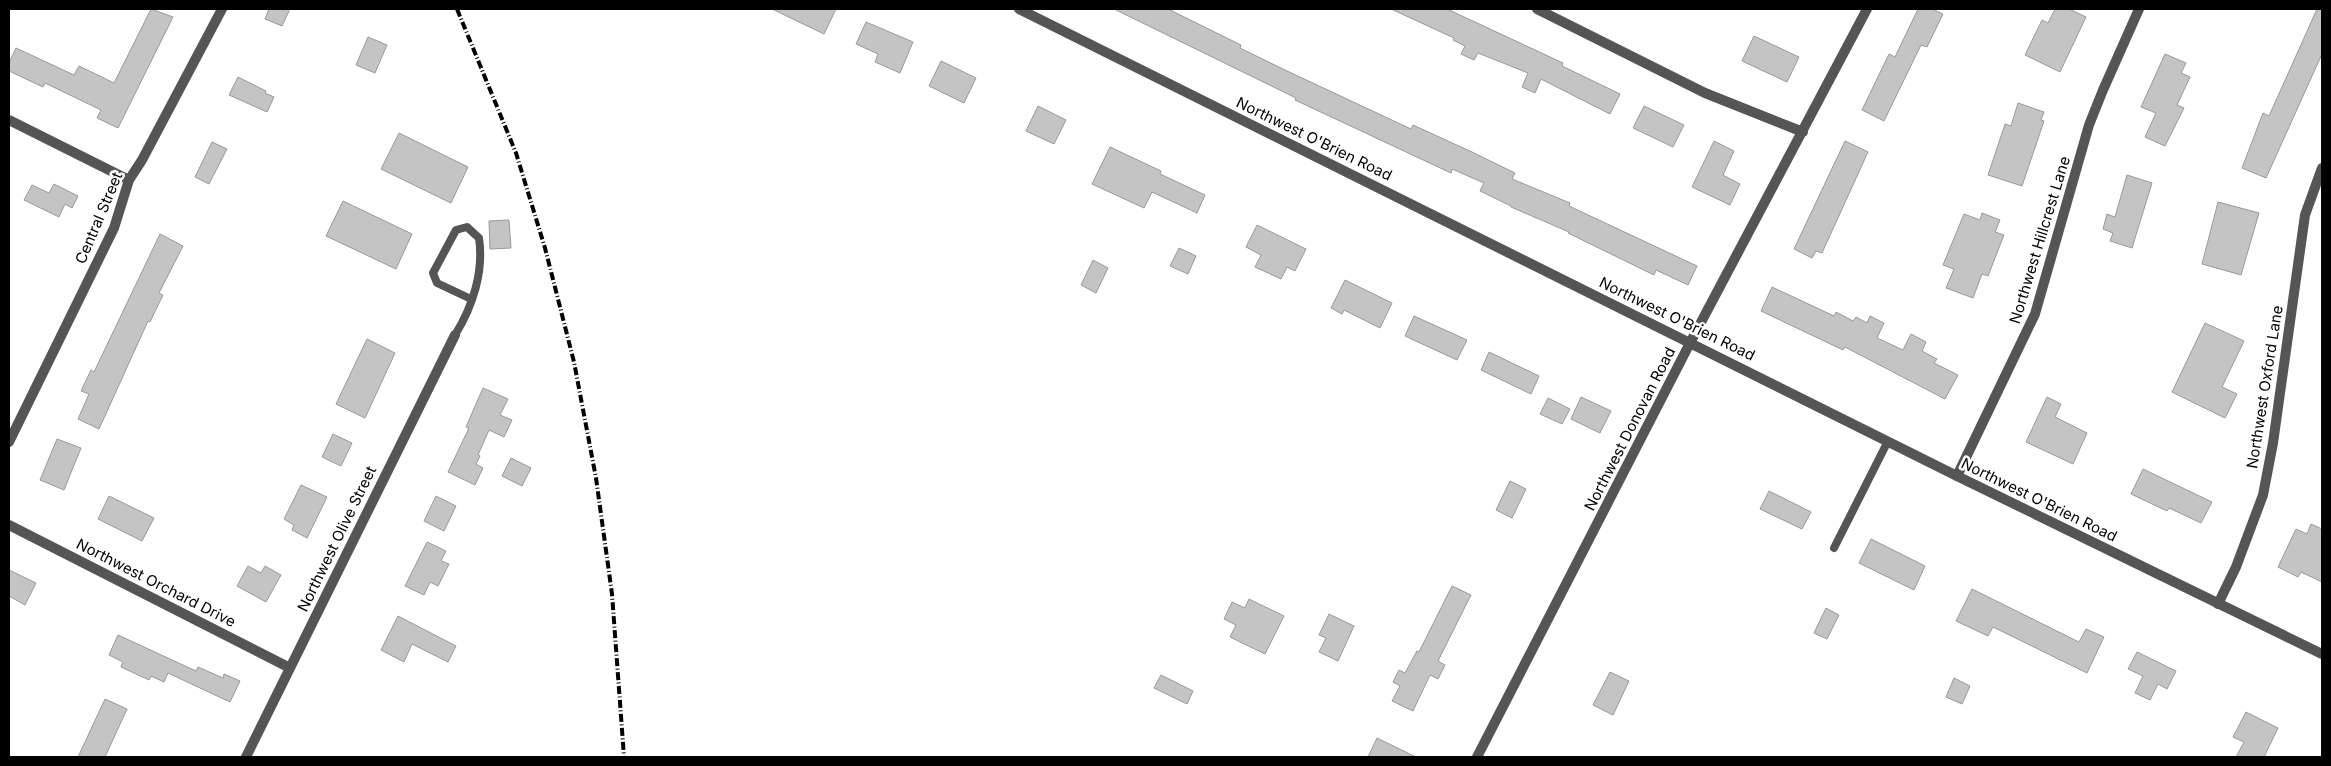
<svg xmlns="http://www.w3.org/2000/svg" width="2331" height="766" font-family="Inter,sans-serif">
  <rect width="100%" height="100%" fill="#fff"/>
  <path fill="#c4c4c4" stroke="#999" d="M151,9L173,17L118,128L97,118L101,110L45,83L43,87L9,71V63L16,48L74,75L79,66L114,83Z
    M269,9H290L282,26L265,19Z
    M772,9H836L824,34Z
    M1114,9H1168L1241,45L1240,48L1285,70L1411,129L1413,125L1472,152L1515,173L1512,179L1570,203L1569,206L1697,266L1688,285L1656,270L1654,275L1568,233L1569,232L1511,207V206L1480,191L1484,183L1452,169L1451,173L1295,100L1296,98Z
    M1391,9H1447L1563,63L1562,66L1620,94L1610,114L1541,79L1535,93L1522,87L1528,73L1478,53L1474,60L1461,54L1465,46L1453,40L1454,38Z
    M1918,9H1932L1943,14L1927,47L1921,45L1884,121L1862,110L1889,54L1895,57Z
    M2055,9H2069L2086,17L2060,72L2025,55L2042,20L2048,23Z
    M2317,9H2322V54L2266,178L2242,168L2263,113L2269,116Z
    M866,22L913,42L900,73L875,62L878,54L856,44Z
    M1754,36L1799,57L1787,82L1742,61Z
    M368,37L387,45L375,73L356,65Z
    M2165,54L2186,63L2181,73L2190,77L2177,105L2184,108L2165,146L2145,137L2156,113L2141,107Z
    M941,61L976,78L964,103L929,86Z
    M238,77L266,91L265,93L274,97L267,112L229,95Z
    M2018,103L2044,112L2041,120L2044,121L2022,186L1988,175L2005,124L2011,126Z
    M1038,106L1066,120L1054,144L1026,131Z
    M1644,106L1684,125L1673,147L1633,128Z
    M399,133L468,167L451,203L381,169Z
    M1714,141L1734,151L1723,175L1740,184L1730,205L1692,187Z
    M1845,141L1868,152L1822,253L1816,251L1812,258L1794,249Z
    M212,142L227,149L209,184L195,177Z
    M1110,147L1161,171L1160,174L1205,195L1197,213L1152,192L1144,208L1092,184Z
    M2127,175L2152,183L2132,248L2110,241L2113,233L2103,229L2107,214L2115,217Z
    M54,184L78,196L72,208L65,204L59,217L24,200L32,185L49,193Z
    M343,201L412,234L396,269L326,236Z
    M2218,202L2259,213L2241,275L2202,264Z
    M1982,213L2000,220L1995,232L2004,235L1988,276L1982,274L1973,298L1946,288L1954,269L1943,265L1964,214L1980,220Z
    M509,220L511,248L490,249L489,221Z
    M1257,225L1306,249L1295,271L1287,267L1281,279L1255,267L1261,255L1246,247Z
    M160,234L183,246L159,293L163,295L150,322L148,321L99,429L78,419L89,394L81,391L91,370L94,372Z
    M1179,248L1196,256L1188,274L1170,266Z
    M1093,260L1108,268L1096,293L1081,285Z
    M1345,280L1392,303L1380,328L1344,310L1342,314L1331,308Z
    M1772,287L1834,316L1836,312L1853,321L1856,317L1867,323L1870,316L1884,323L1877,338L1903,350L1911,334L1926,342L1922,351L1937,359L1934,363L1958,375L1945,399L1845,347L1843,350L1761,311Z
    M1414,316L1467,340L1457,360L1405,336Z
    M2205,323L2244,341L2222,387L2237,394L2225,418L2172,392Z
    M367,339L395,353L365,418L336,404Z
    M1489,352L1539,376L1531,394L1481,370Z
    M483,388L508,399L500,415L512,420L504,437L489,430L478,455L480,456L476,464L483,468L475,485L448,472L469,428L466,427Z
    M1581,397L1611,411L1600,433L1571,419Z
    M2047,397L2061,404L2055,417L2087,433L2073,464L2026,442Z
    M1548,398L1570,409L1562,424L1540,414Z
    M333,434L352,443L341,466L322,457Z
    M57,439L81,448L64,490L40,480Z
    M511,458L531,468L522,486L502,476Z
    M2143,469L2212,502L2201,523L2169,508L2167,511L2131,494Z
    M1510,481L1526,489L1512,518L1496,510Z
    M301,485L327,497L307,538L292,530L294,525L284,519Z
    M1769,491L1811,512L1802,529L1760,509Z
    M109,496L154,518L142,541L98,519Z
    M436,496L456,506L444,531L424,521Z
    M2311,524L2322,529V582L2301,572L2298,577L2278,567L2296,529L2307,534Z
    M1871,539L1925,566L1914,590L1859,563Z
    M427,542L446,551L441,561L449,564L438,586L430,582L424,595L405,586Z
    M248,566L261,573L265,566L281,575L266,602L237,586Z
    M9,570L36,583L25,605L9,596Z
    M1452,586L1471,595L1438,661L1445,665L1438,679L1430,675L1413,711L1392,701L1400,686L1393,682L1399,670L1405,673L1417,651L1419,652Z
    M1972,589L2079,642L2086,629L2104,637L2087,673L1993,627L1988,636L1956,621Z
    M1249,599L1284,616L1265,654L1230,637L1236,625L1224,619L1232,602L1245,608Z
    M1826,608L1839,615L1827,639L1814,633Z
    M1329,614L1354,626L1338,661L1319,652L1326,638L1319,635Z
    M398,616L456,646L448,662L412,644L404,662L381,650Z
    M118,635L196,671L198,667L223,678L224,674L240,681L230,702L168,673L164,682L151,676L149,680L121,667L123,662L109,655Z
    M2137,652L2176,671L2167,689L2158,684L2150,700L2135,693L2143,676L2128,669Z
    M1610,672L1629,681L1613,715L1593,705Z
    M1161,675L1193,691L1187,704L1154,688Z
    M1954,678L1970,686L1962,704L1946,697Z
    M105,699L127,709L105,757H78Z
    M2246,712L2278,728L2264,757H2236L2244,742L2233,737Z
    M1377,738L1416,757H1368Z"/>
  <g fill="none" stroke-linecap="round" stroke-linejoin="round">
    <path stroke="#555" stroke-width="8" d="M455,335C473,306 484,271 479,238L467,227L456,230L433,273L437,283L471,299
      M1834,548L1888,441"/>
    <path stroke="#555" stroke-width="10" d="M1537,9L1705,93L1803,132
      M9,120L129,180
      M9,442L114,228L129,180L142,160L222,9
      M1957,476L2035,314L2089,125L2103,90L2139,9
      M9,525L290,668
      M2218,604L2236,567L2263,495L2273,443L2305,215L2322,168
      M246,757L455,335
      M1477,757L1690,343L1867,9"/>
    <path stroke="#555" stroke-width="10" d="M1019,9L1957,476L2322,654"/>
    <path stroke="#000" stroke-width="4" stroke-dasharray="8 2.5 1 2.5" stroke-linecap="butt" d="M457,9L516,153L545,248L574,362L596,478L612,594L624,757"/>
  </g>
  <g text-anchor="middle" stroke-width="5" stroke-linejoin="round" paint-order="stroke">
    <g font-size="15" fill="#000" stroke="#fff">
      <text transform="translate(1314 139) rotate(26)" y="5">Northwest O'Brien Road</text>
      <text transform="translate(99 218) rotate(-67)" y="5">Central Street</text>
      <text transform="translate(2040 240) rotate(-73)" y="5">Northwest Hillcrest Lane</text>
      <text transform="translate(1677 319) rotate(26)" y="5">Northwest O'Brien Road</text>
      <text transform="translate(2265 387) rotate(-81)" y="5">Northwest Oxford Lane</text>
      <text transform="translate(1630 429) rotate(-63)" y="5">Northwest Donovan Road</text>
      <text transform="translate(2039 500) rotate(26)" y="5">Northwest O'Brien Road</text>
      <text transform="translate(337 539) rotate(-64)" y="5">Northwest Olive Street</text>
      <text transform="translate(156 583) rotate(27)" y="5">Northwest Orchard Drive</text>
    </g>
  </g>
  <rect width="2331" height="766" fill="none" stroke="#000000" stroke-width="20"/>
</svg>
